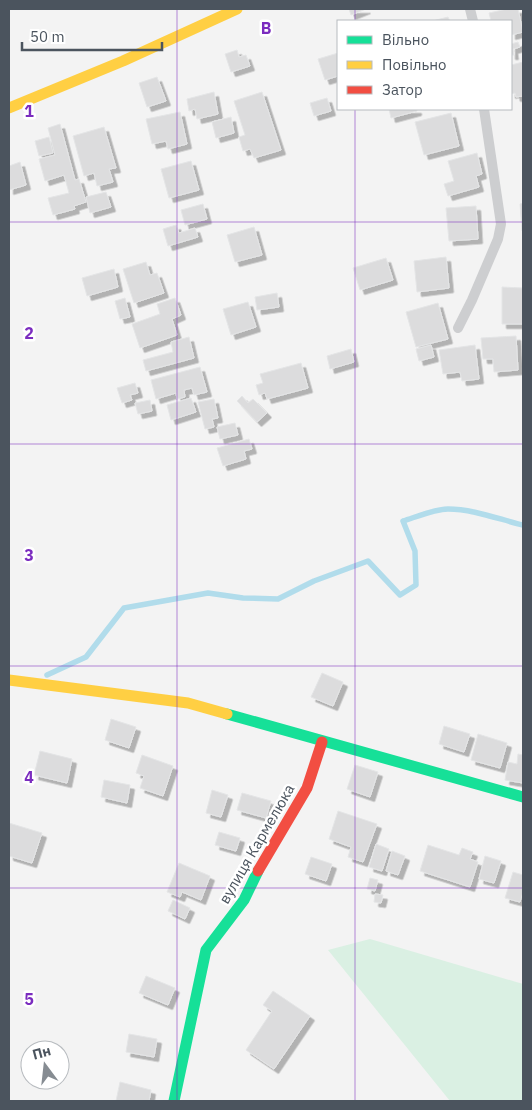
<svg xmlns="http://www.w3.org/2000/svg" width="532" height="1110" font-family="'IBM Plex Sans',sans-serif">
  <defs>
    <filter id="shadow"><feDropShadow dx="4.5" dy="4.5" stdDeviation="0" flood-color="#0004"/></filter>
  </defs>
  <rect width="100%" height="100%" fill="#f3f3f3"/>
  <path fill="#daf0e3" d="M370,939L523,984V1101H450L328,950Z"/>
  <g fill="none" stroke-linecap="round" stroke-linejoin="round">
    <path stroke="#b1dceb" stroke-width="5.5" d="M47,675L86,657L124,608L208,593L243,598L278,599L314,581L368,561L400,595L416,585L415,551L403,521C416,517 435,509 448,509C473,509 498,519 523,525"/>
  </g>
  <path fill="#dcdcdd" stroke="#e4e5e6" filter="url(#shadow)" d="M349,9H366L351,15Z
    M507,9H518L523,32L511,35V21H491L489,13Z
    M448,17L450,21H432Z
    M518,42L520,47L513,49L514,55H511V44Z
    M237,50L239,57L246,55L250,66L231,72L225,54Z
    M338,53V76L325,80L318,59Z
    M523,62V96L516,97L515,93L511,94V65Z
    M157,77L166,101L147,107L139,83Z
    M214,92L218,114L197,119L195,109L189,111L187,99Z
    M262,92L281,150L254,158L250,149L243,151L239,137L245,135L234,101Z
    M327,98L331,111L314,116L310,103Z
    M389,109H417V111L391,118Z
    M180,112L187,144L168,149L166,141L152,144L146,119Z
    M451,113L459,146L424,155L415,122Z
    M231,117L234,133L216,138L212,122Z
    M60,124L75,180L79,179L86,202L74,206L75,209L53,215L48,198L69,193L64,175L45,181L39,159L55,155L48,128Z
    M104,127L116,168L109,169L113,182L97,186L94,173L84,176L73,136Z
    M49,137L53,153L39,156L35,141Z
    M477,153L482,174L476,176L479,187L448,196L444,184L454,181L448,161Z
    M191,161L199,190L169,198L161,169Z
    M20,162L26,185L9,190V166Z
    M106,192L111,207L90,213L86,197Z
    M523,203V231H522L520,204Z
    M203,204L207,219L185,225L181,210Z
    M476,206L478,239L449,241L446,208Z
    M176,225L179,233L195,228L198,237L168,246L163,229Z
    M254,227L262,255L235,262L227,235Z
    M446,257L449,288L417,292L414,261Z
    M386,258L393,280L360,290L353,268Z
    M146,262L150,275L157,273L164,293L134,303L123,269Z
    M114,269L118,287L87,296L82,278Z
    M502,287L523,288V324H502Z
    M277,293L279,307L257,310L255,297Z
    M125,298L130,317L120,319L115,301Z
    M175,298L181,315L172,319L177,335L140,348L132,324L160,314L157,304Z
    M248,302L256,327L231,335L223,309Z
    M438,303L448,339L416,347L406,312Z
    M516,336L518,370L494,372L493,359H483L481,338Z
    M189,337L194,358L146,371L143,360L173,352L171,342Z
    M431,345L434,357L419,361L416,349Z
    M475,345L479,379L462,381L460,372L443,374L439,350Z
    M351,349L354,362L330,369L327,356Z
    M301,363L308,388L267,399L265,393L259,395L256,385L263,383L260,374Z
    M200,367L207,392L194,395L192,388L184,390L185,397L177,399L176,393L156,399L151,380Z
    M135,383L138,393L130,395L132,400L122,403L117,388Z
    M242,396L248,403L253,399L267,413L257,422L237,401Z
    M191,398L196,412L171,420L167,405Z
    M214,399L218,418L212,419L214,427L205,429L198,402Z
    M150,400L152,411L138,414L135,403Z
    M235,423L238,435L220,439L217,427Z
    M249,439L252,449L244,451L246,459L223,466L217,448Z
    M322,673L343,682L333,706L311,697Z
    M111,719L136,727L129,748L105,740Z
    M444,726L470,734L464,752L439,744Z
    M478,734L507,743L500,768L471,760Z
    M40,751L72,759L67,783L34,775Z
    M518,754L523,755V783L505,780L508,762L517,764Z
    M142,755L173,766L163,796L140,788L144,776L136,773Z
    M355,765L378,772L370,797L347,789Z
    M104,780L130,785L127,803L101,797Z
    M212,790L228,795L221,817L206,813Z
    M242,793L271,801L266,818L237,810Z
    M338,811L377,824L363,862L348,857L351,847L329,839Z
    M9,823L42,833L32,863L9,856Z
    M219,832L240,838L236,851L215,845Z
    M376,844L389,849L382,871L369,867Z
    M428,845L459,855L462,848L473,852L470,859L478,862L470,887L420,871Z
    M392,851L405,856L398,875L386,871Z
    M485,856L501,861L494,883L479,879Z
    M311,857L332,864L326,881L305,874Z
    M179,863L210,876L201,900L182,892L180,897L167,892Z
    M513,872L523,875V892L520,902L505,898Z
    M370,878L378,880L375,891L367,889Z
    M375,894L383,895L381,903L374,902Z
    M173,900L190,908L185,919L168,911Z
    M146,976L175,988L168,1005L139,993Z
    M273,991L310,1016L274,1069L246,1050L272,1011L263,1005Z
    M129,1034L157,1039L154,1057L126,1052Z
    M120,1082L151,1090L149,1101H116Z"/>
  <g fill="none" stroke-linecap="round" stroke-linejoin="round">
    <path stroke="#cdced0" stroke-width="10" d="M470,9L473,21
      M458,328L472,300L498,239L501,224L484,109"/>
    <path stroke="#16e098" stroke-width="11" d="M227,714L523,797
      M174,1101L206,950L244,900L258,871"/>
    <path stroke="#ffcf43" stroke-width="11" d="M9,108L123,61L237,9
      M9,680L188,703L227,714"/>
    <path stroke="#f24e42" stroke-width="11" d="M258,871L307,788L322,742"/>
  </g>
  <path fill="none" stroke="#7b2cbf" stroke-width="1" stroke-opacity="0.55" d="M177,9V1101M355,9V21M355,109V1101M9,222H523M9,444H523M9,666H523M9,888H523"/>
  <g text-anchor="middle" stroke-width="5" stroke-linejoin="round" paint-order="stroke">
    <g font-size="15" fill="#4b545e" stroke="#fff">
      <text transform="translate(257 844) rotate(-60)" y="5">вулиця Кармелюка</text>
    </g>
  </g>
  <g font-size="16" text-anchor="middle" font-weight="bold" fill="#7b2cbf" stroke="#fff" stroke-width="5" stroke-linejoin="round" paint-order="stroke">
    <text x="266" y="34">B</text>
    <text x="29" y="117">1</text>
    <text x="29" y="339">2</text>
    <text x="29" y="561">3</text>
    <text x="29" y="783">4</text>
    <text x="29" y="1005">5</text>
  </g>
  <rect width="532" height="1110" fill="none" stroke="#4b545e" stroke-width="20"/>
  <rect x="337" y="20" width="175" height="90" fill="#ffffff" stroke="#b7bbbf"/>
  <rect x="347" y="36" width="25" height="8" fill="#16e098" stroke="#b7bbbf"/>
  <text x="382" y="45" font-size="15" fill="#4b545e">Вільно</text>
  <rect x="347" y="61" width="25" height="8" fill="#ffcf43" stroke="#b7bbbf"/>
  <text x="382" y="70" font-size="15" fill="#4b545e">Повільно</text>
  <rect x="347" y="86" width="25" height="8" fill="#f24e42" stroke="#b7bbbf"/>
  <text x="382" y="95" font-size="15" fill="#4b545e">Затор</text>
  <g transform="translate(45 1065) rotate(345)"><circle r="24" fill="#ffffff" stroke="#b7bbbf"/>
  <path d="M0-4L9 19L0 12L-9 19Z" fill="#868c92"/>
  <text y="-8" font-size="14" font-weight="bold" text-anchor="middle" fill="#4b545e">Пн</text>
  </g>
  <path d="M22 42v8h140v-8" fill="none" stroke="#4b545e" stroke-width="2.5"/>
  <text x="30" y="42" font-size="15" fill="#4b545e" stroke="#ffffff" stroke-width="4" paint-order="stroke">50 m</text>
</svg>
